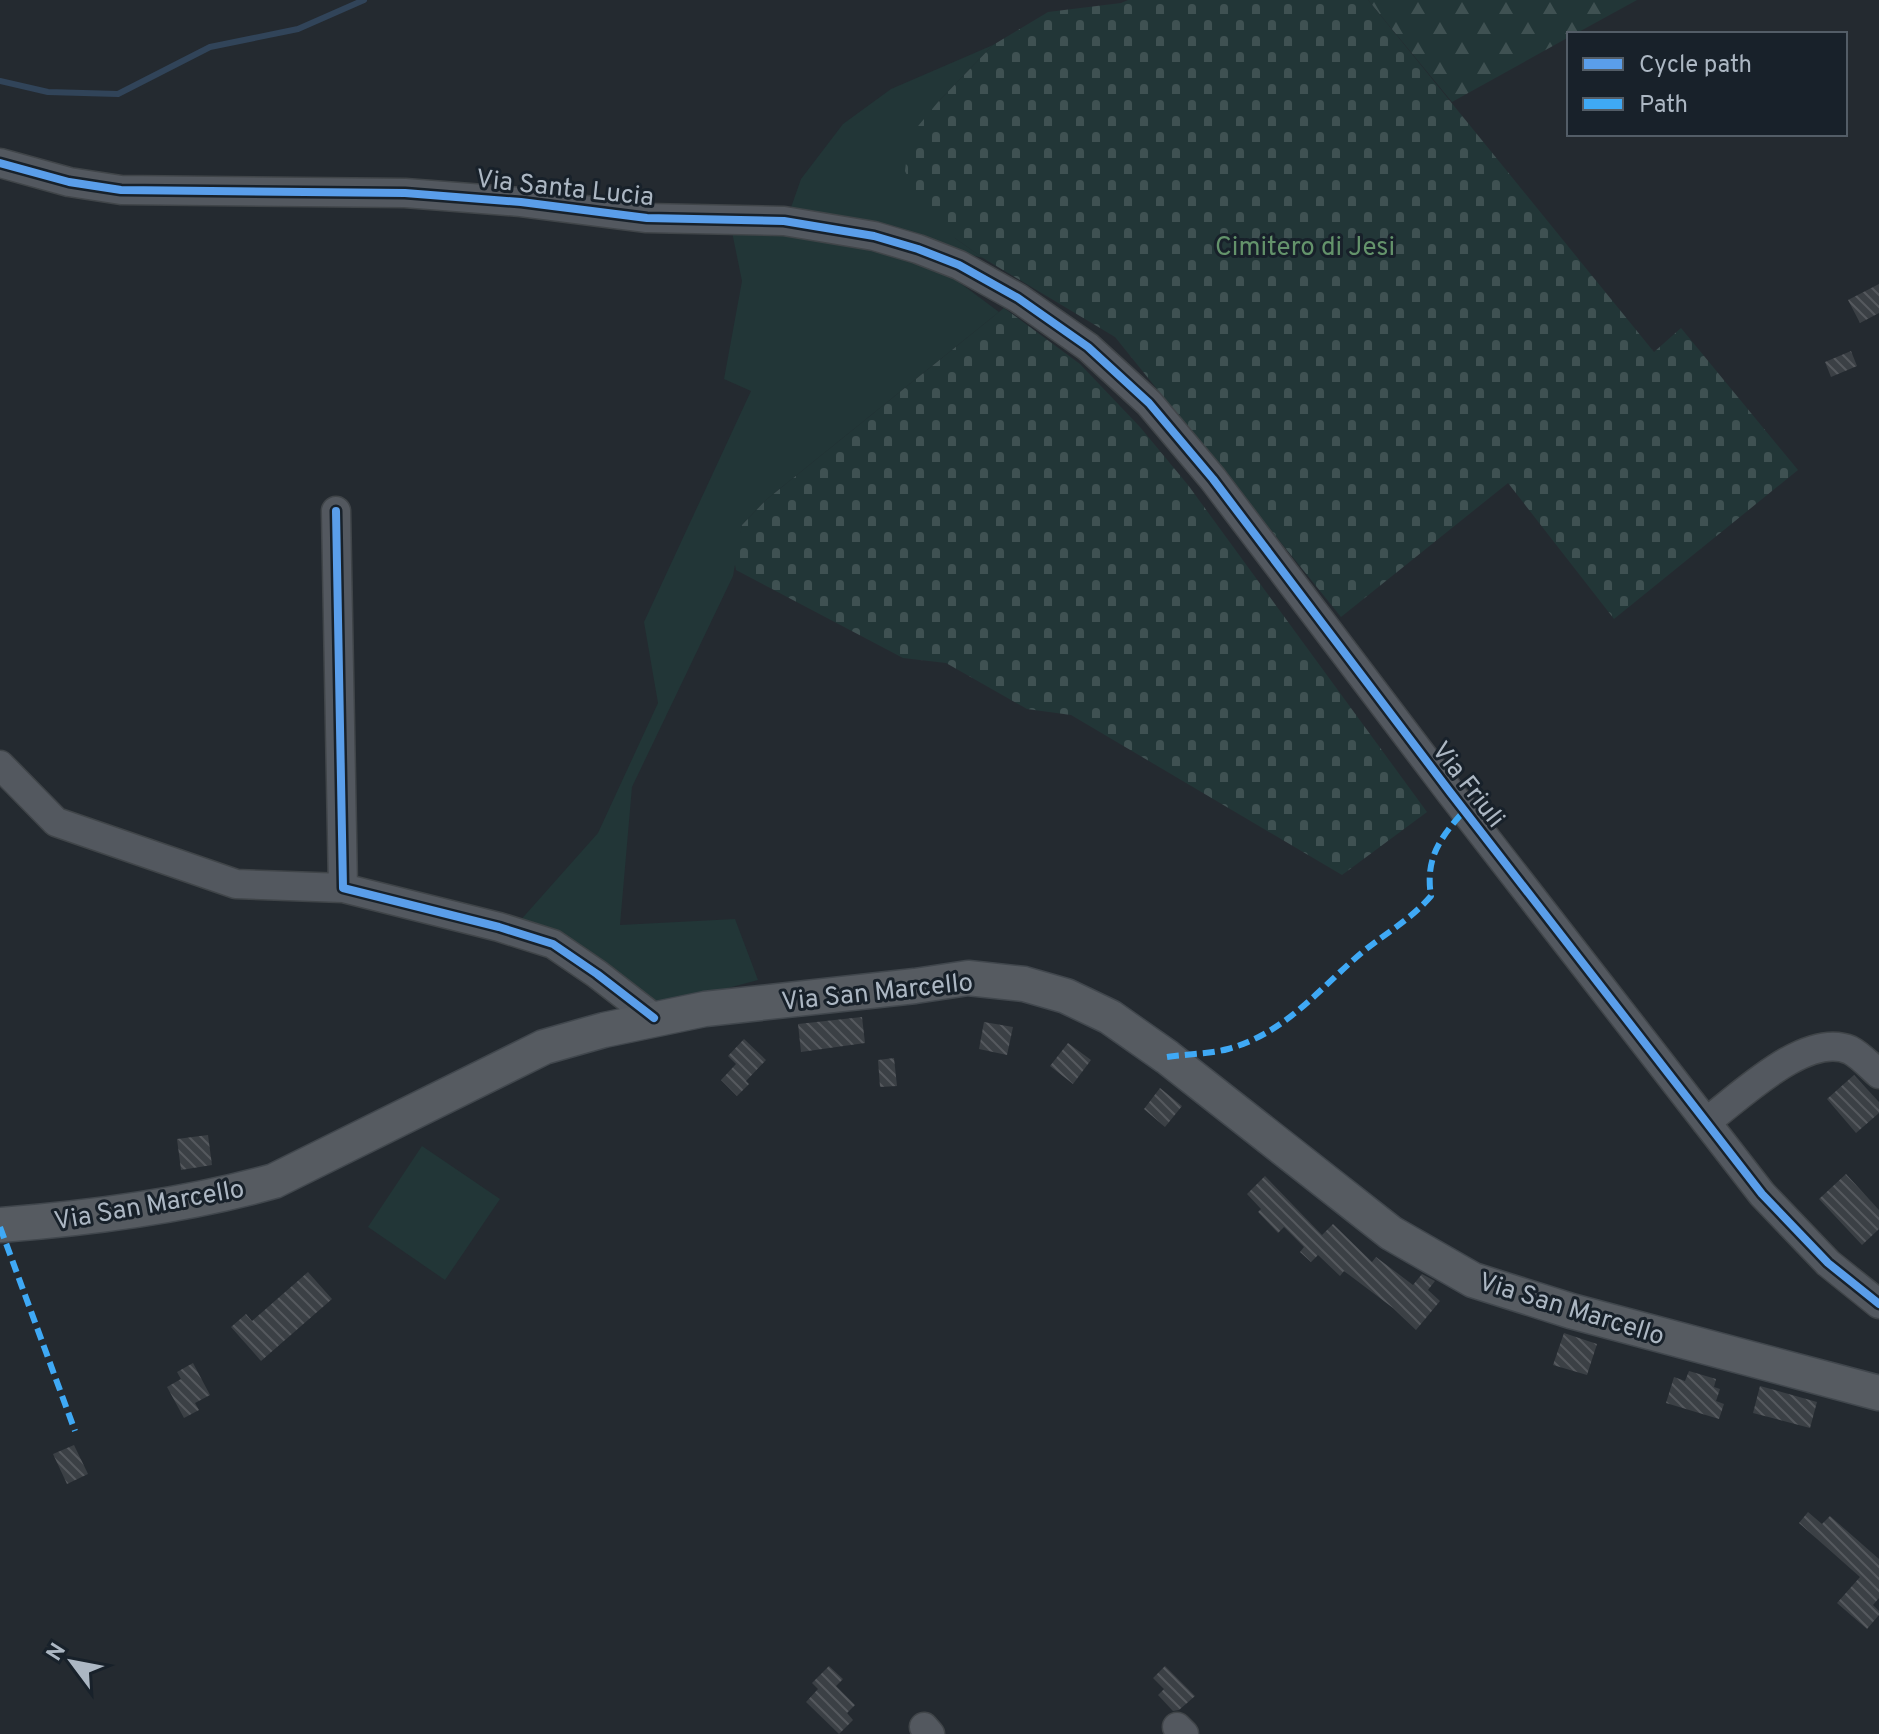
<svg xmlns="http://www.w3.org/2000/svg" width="1879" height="1734" font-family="Overpass,sans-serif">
  <defs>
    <pattern id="forest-firs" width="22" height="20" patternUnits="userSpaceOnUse" patternTransform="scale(2)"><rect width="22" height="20" fill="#223637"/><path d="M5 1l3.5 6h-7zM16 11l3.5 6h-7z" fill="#3f5152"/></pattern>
    <pattern id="cemetery-stones" width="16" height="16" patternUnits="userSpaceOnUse" patternTransform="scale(2)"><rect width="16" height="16" fill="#223637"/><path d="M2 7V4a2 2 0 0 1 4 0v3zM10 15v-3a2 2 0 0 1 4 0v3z" fill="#3f5152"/></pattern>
    <pattern id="building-back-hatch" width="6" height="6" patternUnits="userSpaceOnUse" patternTransform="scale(2)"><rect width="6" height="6" fill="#3b4045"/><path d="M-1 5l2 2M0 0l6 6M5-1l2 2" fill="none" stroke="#55595e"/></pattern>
  </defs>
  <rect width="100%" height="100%" fill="#242a30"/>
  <path fill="#223637" d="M993,45L938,102L955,238L983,258L879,232L788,216L801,179L843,124L891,89Z
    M732,232L834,234L936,265L999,312L766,500L742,525L733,576L632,787L620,925L735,919L758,980L650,1009L518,923L598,833L658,703L644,622L751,391L724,379L742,281Z
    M422,1146L500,1199L445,1280L368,1227Z"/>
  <path fill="url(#forest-firs)" d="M1368,0H1637L1575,34H1569V37L1452,102Z"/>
  <path fill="url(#cemetery-stones)" d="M1128,0H1368L1654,352L1681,328L1798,470L1614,619L1508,483L1341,617L1115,337L983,258L955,238L921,205L905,171L909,137L938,102L993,45L1048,12L1121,3Z
    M1004,308L1080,364L1140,427L1188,485L1427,812L1342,875L1071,715L1027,709L946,663L903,658L736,570L734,559L742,525L766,500Z"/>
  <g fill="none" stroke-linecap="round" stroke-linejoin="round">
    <path stroke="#314459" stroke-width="6" d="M0,81L48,92L118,94L210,47L298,29L364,0"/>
  </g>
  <path fill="url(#building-back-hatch)" d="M1879,284V313L1860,323L1848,300Z
    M1851,351L1857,366L1831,377L1825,362Z
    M862,1017L865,1043L801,1052L798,1024Z
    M984,1022L1013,1027L1007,1055L979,1049Z
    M744,1039L766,1060L746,1081L749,1084L737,1096L721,1080L736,1064L728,1056Z
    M1068,1043L1091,1060L1073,1084L1050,1066Z
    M894,1058L897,1086L880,1087L878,1060Z
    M1854,1075L1879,1102V1113L1856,1133L1827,1099Z
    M1160,1088L1182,1106L1165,1127L1144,1109Z
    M208,1135L212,1165L181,1170L177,1139Z
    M1846,1174L1879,1210V1229L1862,1245L1819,1199Z
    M1265,1176L1322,1235L1333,1224L1372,1262L1376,1257L1413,1285L1422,1274L1435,1281L1428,1290L1440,1301L1416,1330L1393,1308L1344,1271L1340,1276L1318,1255L1311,1262L1300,1252L1304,1247L1284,1227L1278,1233L1258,1212L1261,1209L1247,1194Z
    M308,1272L332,1299L261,1361L231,1327L246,1314L252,1321Z
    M1564,1333L1597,1344L1587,1375L1553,1365Z
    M193,1363L210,1395L195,1403L199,1410L184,1418L167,1387L181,1379L177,1372Z
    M1689,1371L1716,1379L1714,1387L1720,1389L1716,1401L1724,1404L1719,1419L1666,1403L1674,1377L1685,1381Z
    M1760,1386L1817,1402L1810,1428L1753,1413Z
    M74,1445L88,1474L67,1484L53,1454Z
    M1808,1512L1822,1524L1830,1516L1879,1559V1598L1873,1605L1879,1611V1615L1867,1629L1837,1603L1860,1577L1799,1523Z
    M829,1666L843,1679L836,1686L855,1705L847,1713L853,1720L839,1734L806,1702L818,1689L812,1683Z
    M1165,1666L1195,1696L1179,1710L1173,1711L1158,1695L1164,1689L1153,1678Z"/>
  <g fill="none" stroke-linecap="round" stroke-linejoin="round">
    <defs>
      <path id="minor" d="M0,163L69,182L121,190L405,193L521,202L647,218L784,221L874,236L918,249L959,265L1018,298L1088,347L1149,403L1213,479L1450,792L1762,1194L1828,1263L1879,1304
        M336,511L343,888L499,927L553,944L597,974L654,1018
        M0,765L56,822L236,884L343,888
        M1706,1122C1740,1097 1806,1031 1850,1050C1860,1055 1870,1066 1879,1074
        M924,1727L930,1734
        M1177,1727L1184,1734"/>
      <path id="major" d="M0,1225C92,1218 185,1206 274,1181L544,1047L604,1030L705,1009L915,986L968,978L1024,984L1066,996L1110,1017L1167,1057L1391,1233L1473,1280L1571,1311L1879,1393"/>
    </defs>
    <use href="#minor" stroke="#404549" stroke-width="31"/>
    <use href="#major" stroke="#41474d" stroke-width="37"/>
    <use href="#minor" stroke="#53585f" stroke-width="28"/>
    <use href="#major" stroke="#565b61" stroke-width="34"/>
    <path stroke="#3fa9f5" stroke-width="6" stroke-dasharray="12 6" stroke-linecap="butt" d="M1167,1057C1186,1054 1209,1054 1228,1049C1288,1032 1320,987 1365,950C1389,931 1411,919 1431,896C1425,858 1440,838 1464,811
      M0,1227L75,1431"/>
    <defs>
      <path id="cycleway" d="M0,163L69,182L121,190L405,193L521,202L647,218L784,221L874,236L918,249L959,265L1018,298L1088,347L1149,403L1213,479L1450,792L1762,1194L1828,1263L1879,1304
        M336,511L343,888L499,927L553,944L597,974L654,1018"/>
    </defs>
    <use href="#cycleway" stroke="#18212a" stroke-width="13"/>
    <use href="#cycleway" stroke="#5a9eea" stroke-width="8"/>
  </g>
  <g text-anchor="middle" stroke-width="6" stroke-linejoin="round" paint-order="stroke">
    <g font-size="26" fill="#acb7c3" stroke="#18212a">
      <text transform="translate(565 187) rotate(6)" y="9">Via Santa Lucia</text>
      <text transform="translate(1469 784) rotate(52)" y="9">Via Friuli</text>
      <text transform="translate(877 991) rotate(-6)" y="9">Via San Marcello</text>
      <text transform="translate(149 1204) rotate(-10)" y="9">Via San Marcello</text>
      <text transform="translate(1572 1308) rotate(17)" y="9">Via San Marcello</text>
    </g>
    <g font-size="26" fill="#64936b" stroke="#18212a">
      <text x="1305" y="255">Cimitero di Jesi</text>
    </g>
  </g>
  <rect x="1567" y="32" width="280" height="104" fill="#18212a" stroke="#535d67" stroke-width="2"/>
  <rect x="1583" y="58" width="40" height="12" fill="#5a9eea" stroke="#535d67" stroke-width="2"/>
  <text x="1639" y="72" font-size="24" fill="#acb7c3">Cycle path</text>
  <rect x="1583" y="98" width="40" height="12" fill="#3fa9f5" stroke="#535d67" stroke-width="2"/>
  <text x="1639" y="112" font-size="24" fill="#acb7c3">Path</text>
  <g transform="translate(72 1662) rotate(302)" stroke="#18212a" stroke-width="6" paint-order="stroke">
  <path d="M0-6L14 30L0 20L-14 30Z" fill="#acb7c3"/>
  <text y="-12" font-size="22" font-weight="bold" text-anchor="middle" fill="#acb7c3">N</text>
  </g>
</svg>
